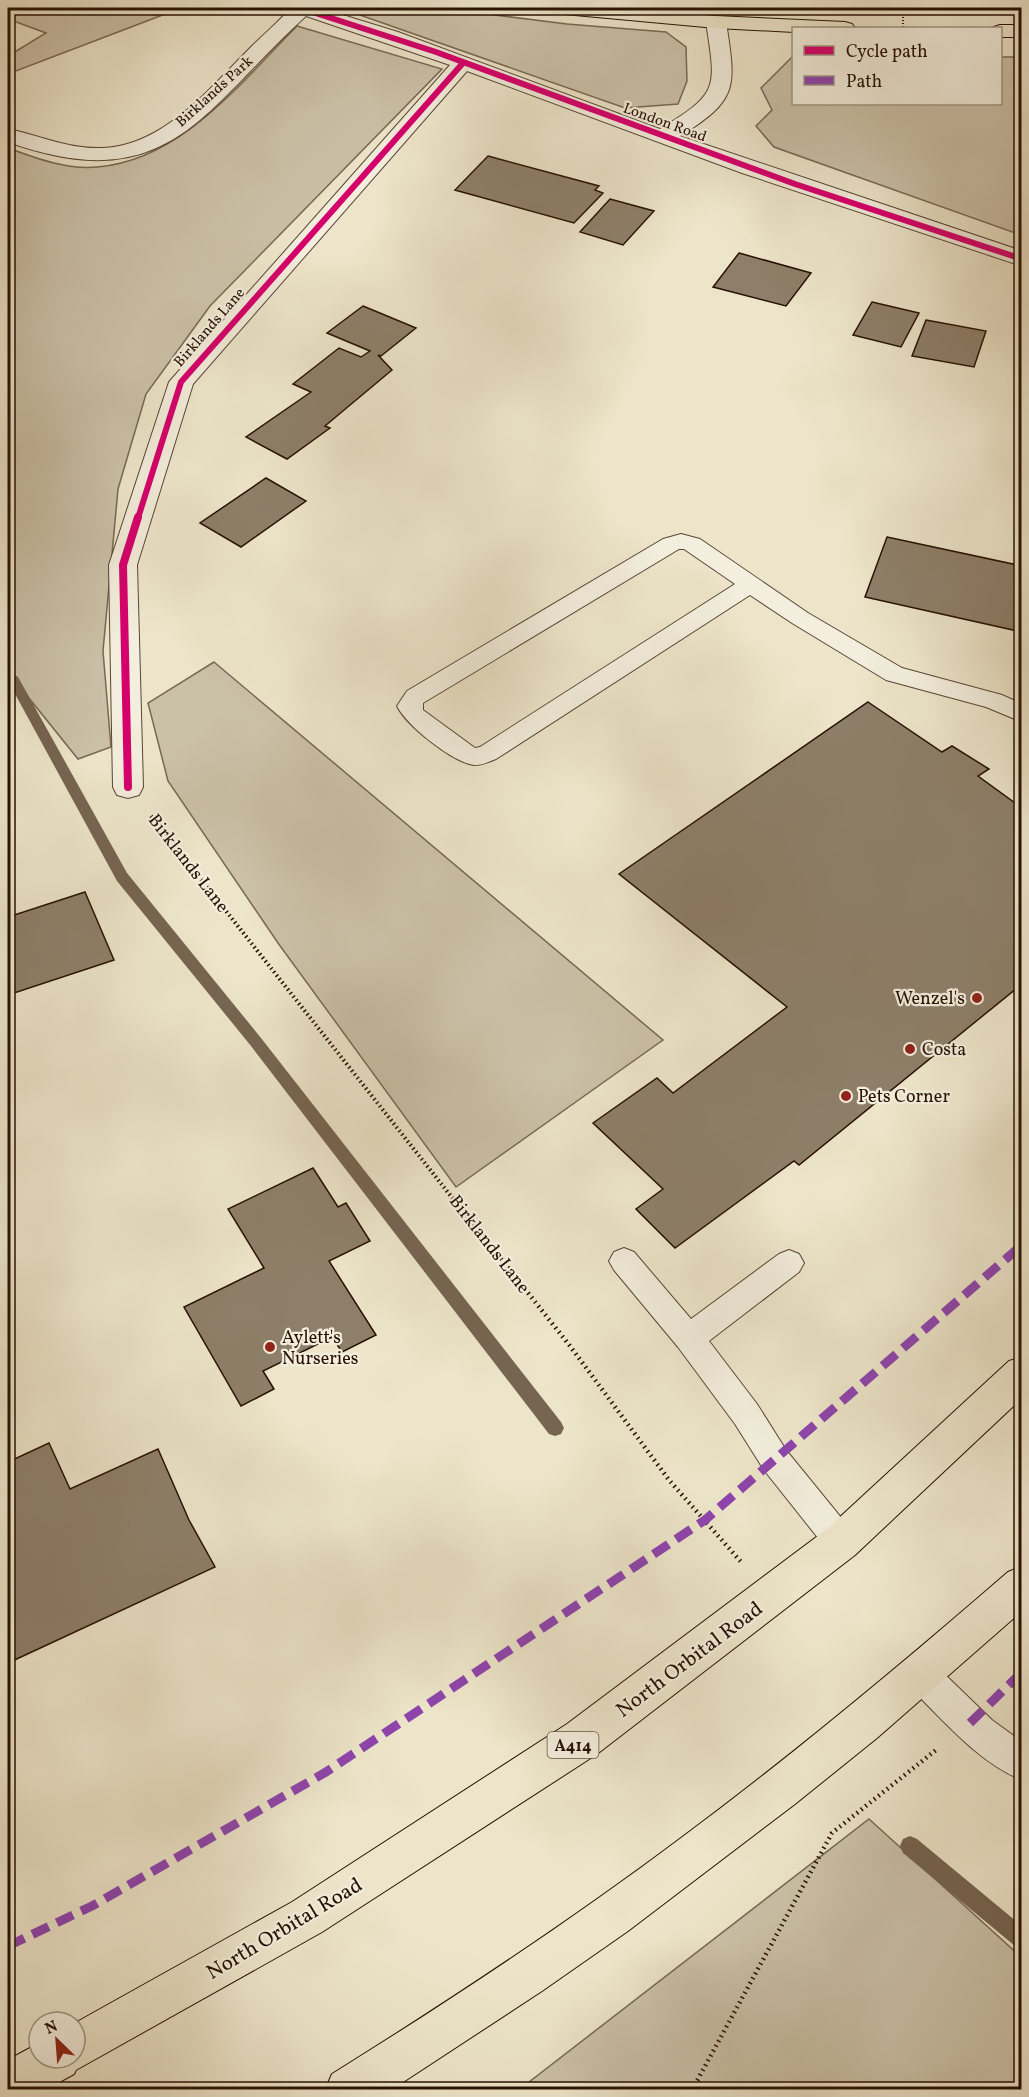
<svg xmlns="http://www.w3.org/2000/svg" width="1029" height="2097" font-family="Vollkorn,serif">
  <rect width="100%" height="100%" fill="#ede5ca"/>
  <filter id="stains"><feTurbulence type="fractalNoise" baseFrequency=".00333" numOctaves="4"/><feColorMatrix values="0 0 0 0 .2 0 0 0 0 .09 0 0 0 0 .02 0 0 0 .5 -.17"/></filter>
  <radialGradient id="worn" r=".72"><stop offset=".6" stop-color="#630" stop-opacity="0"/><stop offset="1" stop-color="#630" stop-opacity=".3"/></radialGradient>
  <path fill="#cbc1a8" stroke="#796855" stroke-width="1.5" d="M8,8H181L8,74V56L46,33L8,19Z
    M328,8H439L567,24L666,32L686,47L687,81L678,104L625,108L357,14Z
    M297,26L442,69L210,306L146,394L118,489L103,651L111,747L78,759L12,677L8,676V148C35,158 67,170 97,167C182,160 241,82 297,26Z
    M793,56L794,104H1000L1001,57H1021V235L774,147L756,126L772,110L761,88Z
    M214,662L663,1040L456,1187L278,943L168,781L148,703Z
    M869,1819L1021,1957V2089H520Z"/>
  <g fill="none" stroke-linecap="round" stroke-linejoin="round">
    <path fill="#766551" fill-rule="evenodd" d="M8,670L18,677L127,873L261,1038L561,1422L564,1428L561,1434L555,1436L549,1434L251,1046L117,881L8,681Z
      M910,1836L917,1839L1022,1926V1949L1015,1946L903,1853L900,1846L903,1839Z"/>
  </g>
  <path fill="#8e7f6a" stroke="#271002" stroke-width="1.5" d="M488,156L599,186L595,190L603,193L574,223L455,190Z
    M610,199L654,211L623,245L580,232Z
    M739,253L811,273L786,306L713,287Z
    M872,302L919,313L901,347L853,335Z
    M363,306L416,328L381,356L378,355L392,370L325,426L330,428L287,459L246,437L311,392L293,384L339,348L361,357L370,351L327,333Z
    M926,320L986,331L974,367L912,356Z
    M266,478L306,501L241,547L200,523Z
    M887,537L1022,566V632L865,597Z
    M868,702L942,752L952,746L989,769L978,776L1022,808V984L799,1165L794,1161L675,1248L636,1209L663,1189L593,1123L657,1078L673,1093L787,1007L619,874Z
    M85,892L114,960L8,995V917Z
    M313,1168L338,1207L346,1203L370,1241L329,1261L376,1335L342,1352L332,1337L263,1371L274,1389L241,1406L184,1307L264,1268L228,1209Z
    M49,1443L70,1489L158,1449L189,1520L215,1567L8,1663V1462Z"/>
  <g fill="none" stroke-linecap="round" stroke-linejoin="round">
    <defs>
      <path id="lane" d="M681,534L700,539L808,613L902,668L1002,695L1022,704V722L986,707L886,680L792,623L750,595L496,759C490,761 481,766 474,765C452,762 406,725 397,706L407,691L663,539ZM679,549H684L735,584L480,747L475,748L423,710V703Z
        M624,1248L634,1252L691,1319L779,1254L789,1250L799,1254L804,1263L799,1272L709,1341L757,1404L786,1450L852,1531L857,1542L852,1553L841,1557L830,1553L764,1470L735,1424L678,1347L614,1270L609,1261L614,1252Z
        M921,1659L933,1663L992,1720L1022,1742V1780C977,1762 943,1719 909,1687L904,1675L909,1663Z"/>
      <path id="street" d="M290,8H320L398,32L660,129C720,93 716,88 706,22L709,18H723L726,22C736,87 739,100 680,136L1022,251V266L742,173L467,71L193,384L137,565L143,787L139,795L128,798L117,795L113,787L109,565L169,382L450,65L306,16C201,112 169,199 8,142V129C39,135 67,149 101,148C163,147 211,87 252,46C264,34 280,21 290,8Z"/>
      <path id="primary" d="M554,8H625L716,16L845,22L852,24L855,28H794V32L716,28L564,14L557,12Z
        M1000,25H1022V37H1000V28H991Z"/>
      <path id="highway" d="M1022,1357V1398L855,1555L597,1754L322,1932L76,2070L74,2074L45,2090H8V2060L39,2043V2058H75V2023L292,1902L567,1724L827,1529L1009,1361Z
        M1022,1566V1611L877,1738L795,1804L628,1931L542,1991L391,2090H325L332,2074C451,2000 569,1922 681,1838C794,1754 902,1664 1008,1572Z"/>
    </defs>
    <use href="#lane" stroke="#584534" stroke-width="2"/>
    <use href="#street" stroke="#584534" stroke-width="2"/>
    <use href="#primary" stroke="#271002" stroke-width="2"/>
    <use href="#highway" stroke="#271002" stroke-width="2"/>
    <path stroke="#271002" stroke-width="2" stroke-dasharray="1 2" stroke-linecap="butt" d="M903,8V28"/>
    <path stroke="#271002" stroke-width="4" stroke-dasharray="1.5 3" stroke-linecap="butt" d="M151,816L454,1200"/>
    <path stroke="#271002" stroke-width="4.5" stroke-dasharray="1.5 4" stroke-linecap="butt" d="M453,1198L570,1346L669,1480L742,1563
      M692,2090L832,1833L936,1750"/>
    <use href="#lane" fill="#f3eedd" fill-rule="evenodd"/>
    <use href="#street" fill="#f3eedd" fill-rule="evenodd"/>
    <use href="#primary" fill="#ede5ca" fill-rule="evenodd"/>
    <use href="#highway" fill="#ede5ca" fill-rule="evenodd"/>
    <path stroke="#8e44ad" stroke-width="9" stroke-dasharray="18 9" stroke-linecap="butt" d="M970,1723L1022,1672
      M8,1946L92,1906L326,1772L705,1520L1022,1245"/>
    <defs>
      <path id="cycleway-far1" d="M300,8L436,52L795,184L1022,259
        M138,518L181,382L463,63"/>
      <path id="cycleway" d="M128,787L123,565L138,517"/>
    </defs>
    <use href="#cycleway-far1" stroke="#f3eedd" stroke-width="8"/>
    <use href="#cycleway" stroke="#f3eedd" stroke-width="12"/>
    <use href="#cycleway-far1" stroke="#d6006c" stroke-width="6"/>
    <use href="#cycleway" stroke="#d6006c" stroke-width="8"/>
  </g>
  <g fill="#8f2418" stroke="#f3eedd" stroke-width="2">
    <circle cx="977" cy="998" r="6"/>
    <circle cx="910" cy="1049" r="6"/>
    <circle cx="846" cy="1096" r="6"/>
    <circle cx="270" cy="1347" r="6"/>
  </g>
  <g text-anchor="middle" stroke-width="4.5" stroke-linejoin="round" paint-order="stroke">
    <g font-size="15" fill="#271002" stroke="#f3eedd">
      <text transform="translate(214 91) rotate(-42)" y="5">Birklands Park</text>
      <text transform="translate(665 122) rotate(20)" y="5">London Road</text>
      <text transform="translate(209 327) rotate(-49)" y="5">Birklands Lane</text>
    </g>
    <rect fill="#f3eedd" stroke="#645344" stroke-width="1.5" x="547.5" y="1732" width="51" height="26" rx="4.5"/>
    <g font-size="16" font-weight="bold" fill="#271002">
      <text x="573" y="1751">A414</text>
    </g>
    <g font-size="18" fill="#271002" stroke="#f3eedd">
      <text transform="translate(189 863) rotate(52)" y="6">Birklands Lane</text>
      <text transform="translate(490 1244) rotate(52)" y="6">Birklands Lane</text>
    </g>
    <g font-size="18" fill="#271002" stroke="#f3eedd" text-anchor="start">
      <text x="965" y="1004" text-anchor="end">Wenzel's</text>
      <text x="922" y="1055">Costa</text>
      <text x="858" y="1102">Pets Corner</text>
      <text x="282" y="1343">Aylett's<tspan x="282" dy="21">Nurseries</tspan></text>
    </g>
    <g font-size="21" fill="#271002" stroke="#f3eedd">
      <text transform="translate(689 1659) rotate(-37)" y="7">North Orbital Road</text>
      <text transform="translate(284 1928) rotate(-31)" y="7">North Orbital Road</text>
    </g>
  </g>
  <rect width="1029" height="2097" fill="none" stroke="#ede5ca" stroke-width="30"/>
  <rect x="9" y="9" width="1011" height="2079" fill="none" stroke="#271002" stroke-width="3"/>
  <rect x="15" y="15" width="999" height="2067" fill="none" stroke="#271002" stroke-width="1.5"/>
  <rect x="792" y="27" width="210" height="78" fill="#f3eedd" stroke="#a19585" stroke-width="1.5"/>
  <rect x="804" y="46" width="30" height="9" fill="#d6006c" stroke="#a19585" stroke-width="1.5"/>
  <text x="846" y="57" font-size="18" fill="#271002">Cycle path</text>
  <rect x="804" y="76" width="30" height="9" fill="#8e44ad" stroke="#a19585" stroke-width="1.5"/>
  <text x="846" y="87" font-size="18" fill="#271002">Path</text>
  <g transform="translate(57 2040) rotate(335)"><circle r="28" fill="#f3eedd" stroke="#a19585" stroke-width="1.5"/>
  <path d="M0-4.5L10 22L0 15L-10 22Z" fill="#8f2418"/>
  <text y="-9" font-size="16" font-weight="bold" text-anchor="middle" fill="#271002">N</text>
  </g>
  <rect width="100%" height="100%" filter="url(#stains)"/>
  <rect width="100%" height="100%" fill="url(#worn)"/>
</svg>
